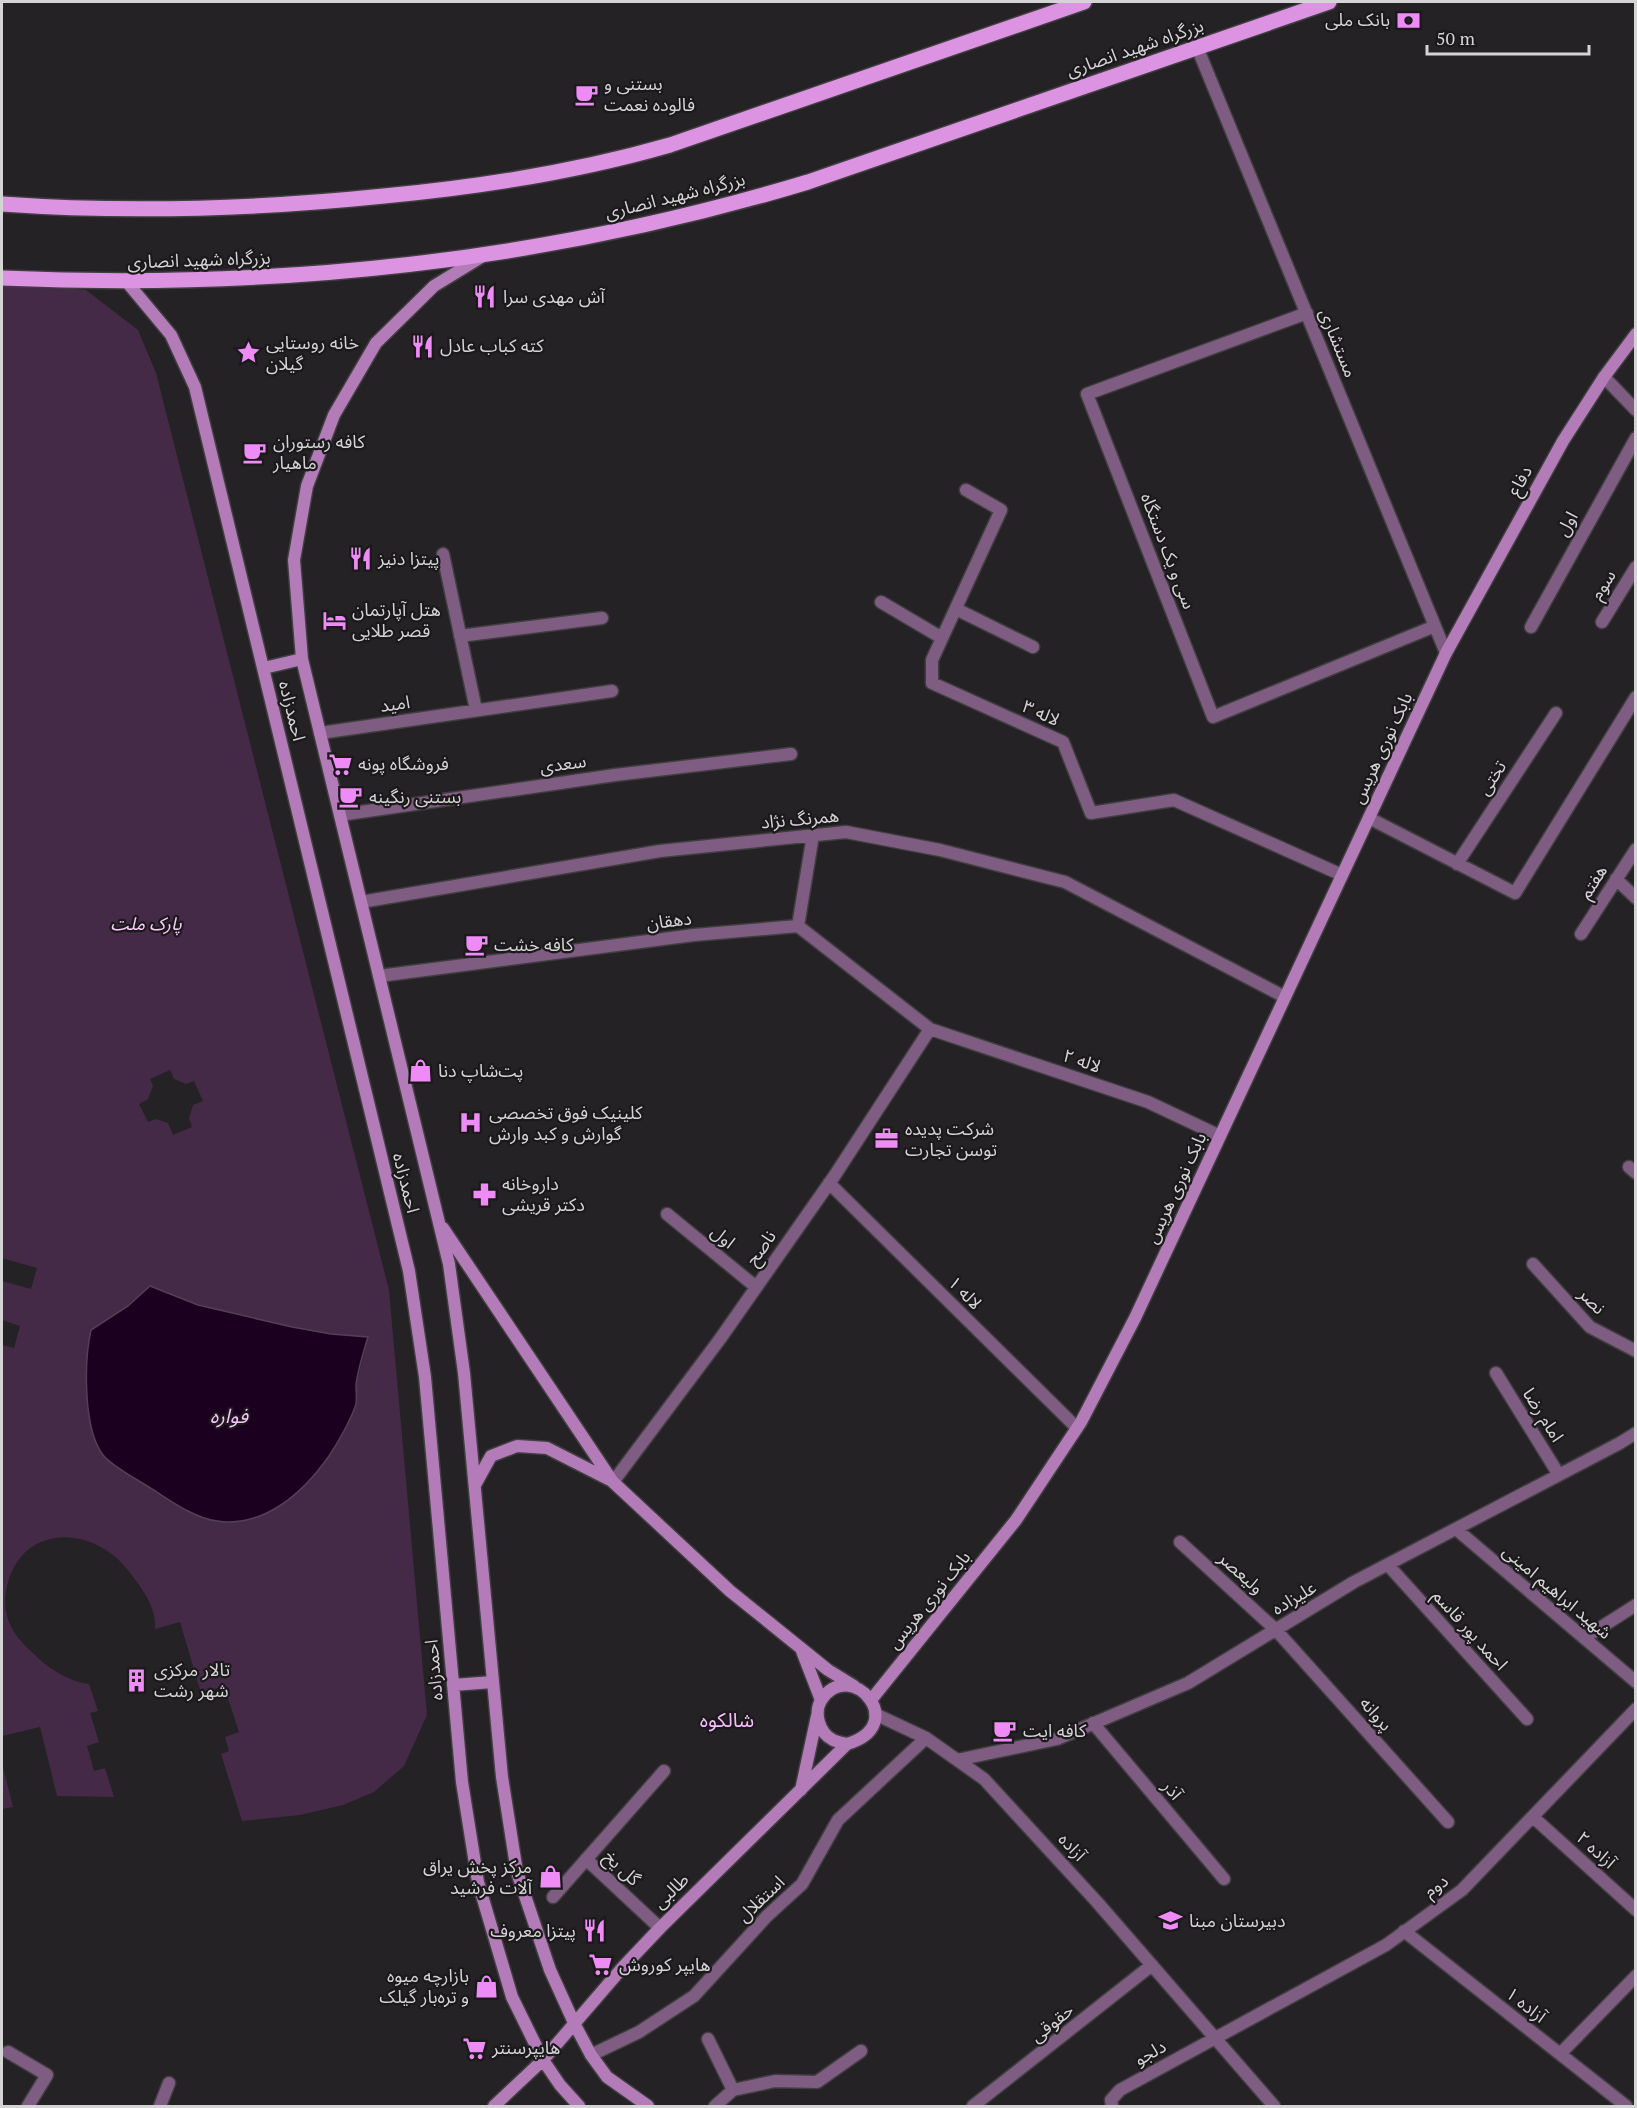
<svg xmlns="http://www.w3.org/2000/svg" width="1637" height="2108" font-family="'PT Serif','Noto Sans Arabic',serif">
  <rect width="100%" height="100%" fill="#242224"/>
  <path fill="#442a46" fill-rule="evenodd" d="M2,282L86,290L138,330L156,373L389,1290L427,1715L404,1766L374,1792L343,1805L300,1815L242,1821L221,1754L229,1751L225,1737L239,1732L224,1686L201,1693L180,1622L155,1629C157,1606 140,1586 127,1569C93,1526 25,1523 8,1582C4,1595 4,1609 9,1622C14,1635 24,1645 34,1654C47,1668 70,1682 89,1684L98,1711L90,1713L99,1742L87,1746L94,1771L105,1768L114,1797L57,1796L40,1727L2,1736V1345L14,1348L20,1326L2,1320V1281L31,1289L37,1268L2,1258ZM170,1070L174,1079L186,1084L194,1081L203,1101L193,1105L189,1118L192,1127L173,1135L168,1123L156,1119L148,1122L139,1104L148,1099L153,1086L150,1079ZM150,1286L198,1305L292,1327L331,1334L368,1337L356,1386V1403L328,1456L90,1417L87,1349L91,1330L128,1306Z
    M2,1763L13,1807L2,1809Z"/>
  <path fill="#1c001f" stroke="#544056" stroke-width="1.5" d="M150,1286L198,1305L292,1327L331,1334L368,1337C363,1353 358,1369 356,1385C356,1391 357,1398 356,1404C352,1418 337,1444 329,1456C303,1493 264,1528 217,1521C194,1518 171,1501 152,1489C140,1481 111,1466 103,1455C83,1429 84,1361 91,1330L128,1306Z"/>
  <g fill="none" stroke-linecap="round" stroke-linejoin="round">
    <defs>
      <path id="minor" d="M1197,47L1446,653
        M1307,313L1087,394L1213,717L1435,626
        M1604,377L1636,410
        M966,490L1001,510L932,660V683L1063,742L1091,813L1174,800L1342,875
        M443,554L476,710
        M881,602L942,638
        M956,609L1033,647
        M1602,622L1636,567
        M1531,627L1636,438
        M460,636L602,618
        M320,733L612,691
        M340,815L615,775L791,754
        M1369,818L1515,893L1636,697
        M1457,864L1556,713
        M1616,879L1636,898
        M361,902L660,851L846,832L940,850L1065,882L1285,997
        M798,926L813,835
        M1581,934L1636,849
        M379,976L694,935L798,926L930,1029L1148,1102L1220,1136
        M1629,1167L1636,1173
        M829,1183L1077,1428
        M667,1214L756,1287
        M1533,1264L1590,1327L1636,1351
        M1496,1373L1559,1475
        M613,1482L720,1339L835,1175L930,1029
        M1456,1529L1636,1682
        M1180,1542L1276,1630L1448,1822
        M1388,1565L1527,1719
        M1584,1638L1636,1605
        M875,1714L926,1738L984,1779L1097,1902L1274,2106
        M1093,1723L1224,1879
        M957,1760L1057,1739L1188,1683L1354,1582L1620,1443L1636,1433
        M1533,1817L1636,1910
        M586,1859L660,1928
        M553,1897L664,1771
        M1404,1931L1626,2106
        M708,2039L733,2090
        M8,2052L47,2075L28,2106
        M1560,2054L1636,1976
        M591,2055L639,2032L694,1996L767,1916L802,1884L838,1820L926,1738
        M160,2106L169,2083
        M715,2106L733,2090L775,2081L817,2082L861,2051
        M973,2106L1152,1965
        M1112,2106L1111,2100L1120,2090L1386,1945L1462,1890L1636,1709"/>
      <path id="secondary" d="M483,256L434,286L376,343L334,415L307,486L294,560L302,659L449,1264L464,1373L502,1777L517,1872L550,1970L575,2025L591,2055L607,2077L648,2106
        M126,281L171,335L195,387L409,1271L425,1377L462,1782L478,1882L512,1997L543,2060L560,2085L579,2106
        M264,668L302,659
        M443,1228L613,1482L730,1591L828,1670L854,1686
        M475,1485L491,1456L517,1446L547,1448L610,1480
        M802,1651L821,1700
        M453,1685L493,1682
        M871,1700L1016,1520L1081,1422L1135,1318L1446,653L1563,441L1604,377L1636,334
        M801,1790L817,1716
        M494,2106L543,2060L623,1967L660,1928L847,1744C911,1725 851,1657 822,1699C813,1712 819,1733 833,1740C837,1742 843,1743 847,1744"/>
      <path id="primary" d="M2,204C128,213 257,209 384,196C481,187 576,172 670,145L1084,2
        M2,278C277,290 543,262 808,182L1329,2"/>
    </defs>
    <use href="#minor" stroke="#403e40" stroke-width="15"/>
    <use href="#secondary" stroke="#403e40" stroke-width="15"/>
    <use href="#primary" stroke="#403e40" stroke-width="18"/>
    <use href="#minor" stroke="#7f5c81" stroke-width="12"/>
    <use href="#secondary" stroke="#b37bb7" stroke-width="12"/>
    <use href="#primary" stroke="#dc93e1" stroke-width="15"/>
  </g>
  <defs>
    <symbol id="bank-bare" viewBox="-9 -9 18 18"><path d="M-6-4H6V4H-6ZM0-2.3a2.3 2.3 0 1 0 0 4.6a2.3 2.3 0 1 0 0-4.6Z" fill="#ef8bf7" stroke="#1b191b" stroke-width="2.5" paint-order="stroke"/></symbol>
    <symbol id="cafe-bare" viewBox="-9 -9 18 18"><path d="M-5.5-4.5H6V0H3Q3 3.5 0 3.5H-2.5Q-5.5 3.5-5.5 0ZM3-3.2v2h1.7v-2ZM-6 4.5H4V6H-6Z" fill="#ef8bf7" stroke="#1b191b" stroke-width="2.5" paint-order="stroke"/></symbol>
    <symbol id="restaurant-bare" viewBox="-9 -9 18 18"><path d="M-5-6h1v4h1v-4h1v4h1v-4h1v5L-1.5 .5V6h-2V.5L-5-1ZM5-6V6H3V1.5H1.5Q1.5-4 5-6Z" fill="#ef8bf7" stroke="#1b191b" stroke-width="2.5" paint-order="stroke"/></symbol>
    <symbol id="sight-bare" viewBox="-9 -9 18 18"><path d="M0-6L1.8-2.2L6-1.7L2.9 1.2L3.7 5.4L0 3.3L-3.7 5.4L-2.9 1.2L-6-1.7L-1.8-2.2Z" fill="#ef8bf7" stroke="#1b191b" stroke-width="2.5" paint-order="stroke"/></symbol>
    <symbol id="hotel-bare" viewBox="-9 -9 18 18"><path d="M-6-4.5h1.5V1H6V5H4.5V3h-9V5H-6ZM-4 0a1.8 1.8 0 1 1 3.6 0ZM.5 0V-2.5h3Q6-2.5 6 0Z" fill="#ef8bf7" stroke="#1b191b" stroke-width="2.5" paint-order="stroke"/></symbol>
    <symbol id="supermarket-bare" viewBox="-9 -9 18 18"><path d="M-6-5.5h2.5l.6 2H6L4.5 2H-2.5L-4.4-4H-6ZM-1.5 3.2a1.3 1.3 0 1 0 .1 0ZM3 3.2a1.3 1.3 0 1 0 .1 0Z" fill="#ef8bf7" stroke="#1b191b" stroke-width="2.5" paint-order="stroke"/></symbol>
    <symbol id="shop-bare" viewBox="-9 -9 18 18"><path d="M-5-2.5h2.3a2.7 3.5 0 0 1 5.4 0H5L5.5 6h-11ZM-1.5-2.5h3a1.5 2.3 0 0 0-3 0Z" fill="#ef8bf7" stroke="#1b191b" stroke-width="2.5" paint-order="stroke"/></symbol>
    <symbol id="hospital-bare" viewBox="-9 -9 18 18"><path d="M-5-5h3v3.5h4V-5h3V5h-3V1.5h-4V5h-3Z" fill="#ef8bf7" stroke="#1b191b" stroke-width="2.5" paint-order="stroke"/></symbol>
    <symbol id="office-bare" viewBox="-9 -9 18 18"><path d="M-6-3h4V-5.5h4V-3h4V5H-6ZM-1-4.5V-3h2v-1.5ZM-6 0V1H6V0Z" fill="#ef8bf7" stroke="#1b191b" stroke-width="2.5" paint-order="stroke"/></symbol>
    <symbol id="pharmacy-bare" viewBox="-9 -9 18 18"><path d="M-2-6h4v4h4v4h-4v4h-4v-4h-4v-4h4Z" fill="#ef8bf7" stroke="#1b191b" stroke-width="2.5" paint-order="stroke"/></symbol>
    <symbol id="building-bare" viewBox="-9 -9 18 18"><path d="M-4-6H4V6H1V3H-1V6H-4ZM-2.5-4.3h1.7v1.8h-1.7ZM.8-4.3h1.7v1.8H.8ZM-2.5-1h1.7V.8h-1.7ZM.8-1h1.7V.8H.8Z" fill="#ef8bf7" stroke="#1b191b" stroke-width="2.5" paint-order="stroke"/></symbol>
    <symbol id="school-bare" viewBox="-9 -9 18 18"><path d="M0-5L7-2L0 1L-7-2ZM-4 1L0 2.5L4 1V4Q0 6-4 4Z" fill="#ef8bf7" stroke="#1b191b" stroke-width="2.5" paint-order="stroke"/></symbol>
  </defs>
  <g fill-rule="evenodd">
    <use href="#bank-bare" x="1392" y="4" width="33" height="33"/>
    <use href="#cafe-bare" x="570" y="78" width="33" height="33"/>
    <use href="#restaurant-bare" x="468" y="280" width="33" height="33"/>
    <use href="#restaurant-bare" x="406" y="330" width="33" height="33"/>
    <use href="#sight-bare" x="232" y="336" width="33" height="33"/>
    <use href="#cafe-bare" x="238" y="436" width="33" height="33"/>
    <use href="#restaurant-bare" x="344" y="542" width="33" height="33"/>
    <use href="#hotel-bare" x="318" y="604" width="33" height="33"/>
    <use href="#supermarket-bare" x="324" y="748" width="33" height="33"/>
    <use href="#cafe-bare" x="334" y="780" width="33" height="33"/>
    <use href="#cafe-bare" x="460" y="928" width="33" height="33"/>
    <use href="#shop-bare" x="404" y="1054" width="33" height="33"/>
    <use href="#hospital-bare" x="454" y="1106" width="33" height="33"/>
    <use href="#office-bare" x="870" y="1122" width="33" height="33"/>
    <use href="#pharmacy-bare" x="468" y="1178" width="33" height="33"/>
    <use href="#building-bare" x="120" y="1664" width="33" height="33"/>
    <use href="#cafe-bare" x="988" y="1714" width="33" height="33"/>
    <use href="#shop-bare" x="534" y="1860" width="33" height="33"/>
    <use href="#school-bare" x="1154" y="1904" width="33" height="33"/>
    <use href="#restaurant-bare" x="578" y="1914" width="33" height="33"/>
    <use href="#supermarket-bare" x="584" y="1948" width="33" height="33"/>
    <use href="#shop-bare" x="470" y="1970" width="33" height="33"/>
    <use href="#supermarket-bare" x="458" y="2032" width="33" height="33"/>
  </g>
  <g text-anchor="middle" stroke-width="4.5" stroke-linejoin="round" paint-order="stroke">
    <g font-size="18" fill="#d5d4d5" stroke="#1b191b" text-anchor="start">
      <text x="1390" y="26" text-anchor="end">بانک ملی</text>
      <text x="604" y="90">بستنی و<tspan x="604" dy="21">فالوده نعمت</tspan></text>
      <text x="503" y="303">آش مهدی سرا</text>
      <text x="266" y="349">خانه روستایی<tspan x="266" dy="21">گیلان</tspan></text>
      <text x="440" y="352">کته کباب عادل</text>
      <text x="273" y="448">کافه رستوران<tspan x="273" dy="21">ماهیار</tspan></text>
      <text x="378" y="565">پیتزا دنیز</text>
      <text x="352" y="616">هتل آپارتمان<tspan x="352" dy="21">قصر طلایی</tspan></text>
      <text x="358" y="770">فروشگاه پونه</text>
      <text x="369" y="803">بستنی رنگینه</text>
      <text x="494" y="951">کافه خشت</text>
      <text x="438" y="1077">پت‌شاپ دنا</text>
      <text x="489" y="1119">کلینیک فوق تخصصی<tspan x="489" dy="21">گوارش و کبد وارش</tspan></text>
      <text x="905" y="1135">شرکت پدیده<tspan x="905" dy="21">توسن تجارت</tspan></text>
      <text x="502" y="1190">داروخانه<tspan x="502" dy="21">دکتر قریشی</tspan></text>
      <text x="154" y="1676">تالار مرکزی<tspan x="154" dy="21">شهر رشت</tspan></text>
      <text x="1023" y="1737">کافه ایت</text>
      <text x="532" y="1873" text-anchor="end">مرکز پخش یراق<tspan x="532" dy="21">آلات فرشید</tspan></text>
      <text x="1189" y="1927">دبیرستان مبنا</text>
      <text x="576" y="1937" text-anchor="end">پیتزا معروف</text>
      <text x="619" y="1971">هايپر كوروش</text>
      <text x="469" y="1982" text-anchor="end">بازارچه میوه<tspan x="469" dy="21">و تره‌بار گیلک</tspan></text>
      <text x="492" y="2054">هایپرسنتر</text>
    </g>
    <g font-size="18" fill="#d5d4d5" stroke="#1b191b">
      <text transform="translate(1135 48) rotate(-19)" y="6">بزرگراه شهید انصاری</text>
      <text transform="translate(675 196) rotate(-14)" y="6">بزرگراه شهید انصاری</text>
      <text transform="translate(199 260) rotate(-2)" y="6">بزرگراه شهید انصاری</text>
      <text transform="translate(1338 343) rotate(68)" y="6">مستشاری</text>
      <text transform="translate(1520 481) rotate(-61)" y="6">دفاع</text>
      <text transform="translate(1567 524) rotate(-61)" y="6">اول</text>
      <text transform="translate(1168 551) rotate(69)" y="6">سی و یک دستگاه</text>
      <text transform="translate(1603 585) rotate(-58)" y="6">سوم</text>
      <text transform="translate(395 704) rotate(-8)" y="6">امید</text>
      <text transform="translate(292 711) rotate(76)" y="6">احمدزاده</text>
      <text transform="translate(1041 713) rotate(24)" y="6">لاله ۳</text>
      <text transform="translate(1382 748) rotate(-65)" y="6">بابک نوری هریس</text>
      <text transform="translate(563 764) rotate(-8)" y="6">سعدی</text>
      <text transform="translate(1492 778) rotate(-57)" y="6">تختی</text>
      <text transform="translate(800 819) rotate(-5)" y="6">همرنگ نژاد</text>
      <text transform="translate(1593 882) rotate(-58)" y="6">هفتم</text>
      <text transform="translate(669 921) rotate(-7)" y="6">دهقان</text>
      <text transform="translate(1082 1061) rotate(19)" y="6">لاله ۲</text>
      <text transform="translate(406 1183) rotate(76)" y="6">احمدزاده</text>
      <text transform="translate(1176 1188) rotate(-65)" y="6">بابک نوری هریس</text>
      <text transform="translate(723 1237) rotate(39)" y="6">اول</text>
      <text transform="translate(761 1248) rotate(-55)" y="6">ناصح</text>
      <text transform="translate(965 1293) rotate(45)" y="6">لاله ۱</text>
      <text transform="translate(1592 1301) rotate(45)" y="6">نصر</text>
      <text transform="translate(1543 1415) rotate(58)" y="6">امام رضا</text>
      <text transform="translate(1241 1573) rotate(42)" y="6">ولیعصر</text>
      <text transform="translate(1557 1592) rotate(40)" y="6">شهید ابراهیم امینی</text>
      <text transform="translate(1294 1598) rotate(-31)" y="6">علیزاده</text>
      <text transform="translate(929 1600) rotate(-51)" y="6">بابک نوری هریس</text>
      <text transform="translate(1470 1630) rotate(48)" y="6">احمد پور قاسم</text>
      <text transform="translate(434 1670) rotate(-95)" y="6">احمدزاده</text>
      <text transform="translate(1376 1714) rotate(48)" y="6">پروانه</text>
      <text transform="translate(1172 1790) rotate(50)" y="6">آذر</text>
      <text transform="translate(1072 1847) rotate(47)" y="6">آزاده</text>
      <text transform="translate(1596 1850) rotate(42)" y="6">آزاده ۲</text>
      <text transform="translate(622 1868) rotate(43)" y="6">گل یخ</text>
      <text transform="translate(1436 1886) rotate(-36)" y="6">دوم</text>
      <text transform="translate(671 1891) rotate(-44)" y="6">طالبی</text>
      <text transform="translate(761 1899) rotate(-44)" y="6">استقلال</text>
      <text transform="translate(1526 2005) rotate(38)" y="6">آزاده ۱</text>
      <text transform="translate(1052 2023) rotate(-39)" y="6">حقوقی</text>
      <text transform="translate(1150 2053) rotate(-29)" y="6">دلجو</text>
    </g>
    <g font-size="18" font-style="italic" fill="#f7cbf9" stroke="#1b191b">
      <text x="146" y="930">پارک ملت</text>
    </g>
    <g font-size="20" font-style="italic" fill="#f9c0fc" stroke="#1b191b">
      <text x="229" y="1423">فواره</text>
    </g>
    <g font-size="20" fill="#f6befa" stroke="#1b191b">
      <text x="727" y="1727">شالکوه</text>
    </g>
  </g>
  <rect width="1637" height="2108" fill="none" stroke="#d5d4d5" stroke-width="6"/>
  <path d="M1427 45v9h162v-9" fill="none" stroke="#d5d4d5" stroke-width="3"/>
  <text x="1436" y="45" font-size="18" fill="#d5d4d5" stroke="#1b191b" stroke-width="4.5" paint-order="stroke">50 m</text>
</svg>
